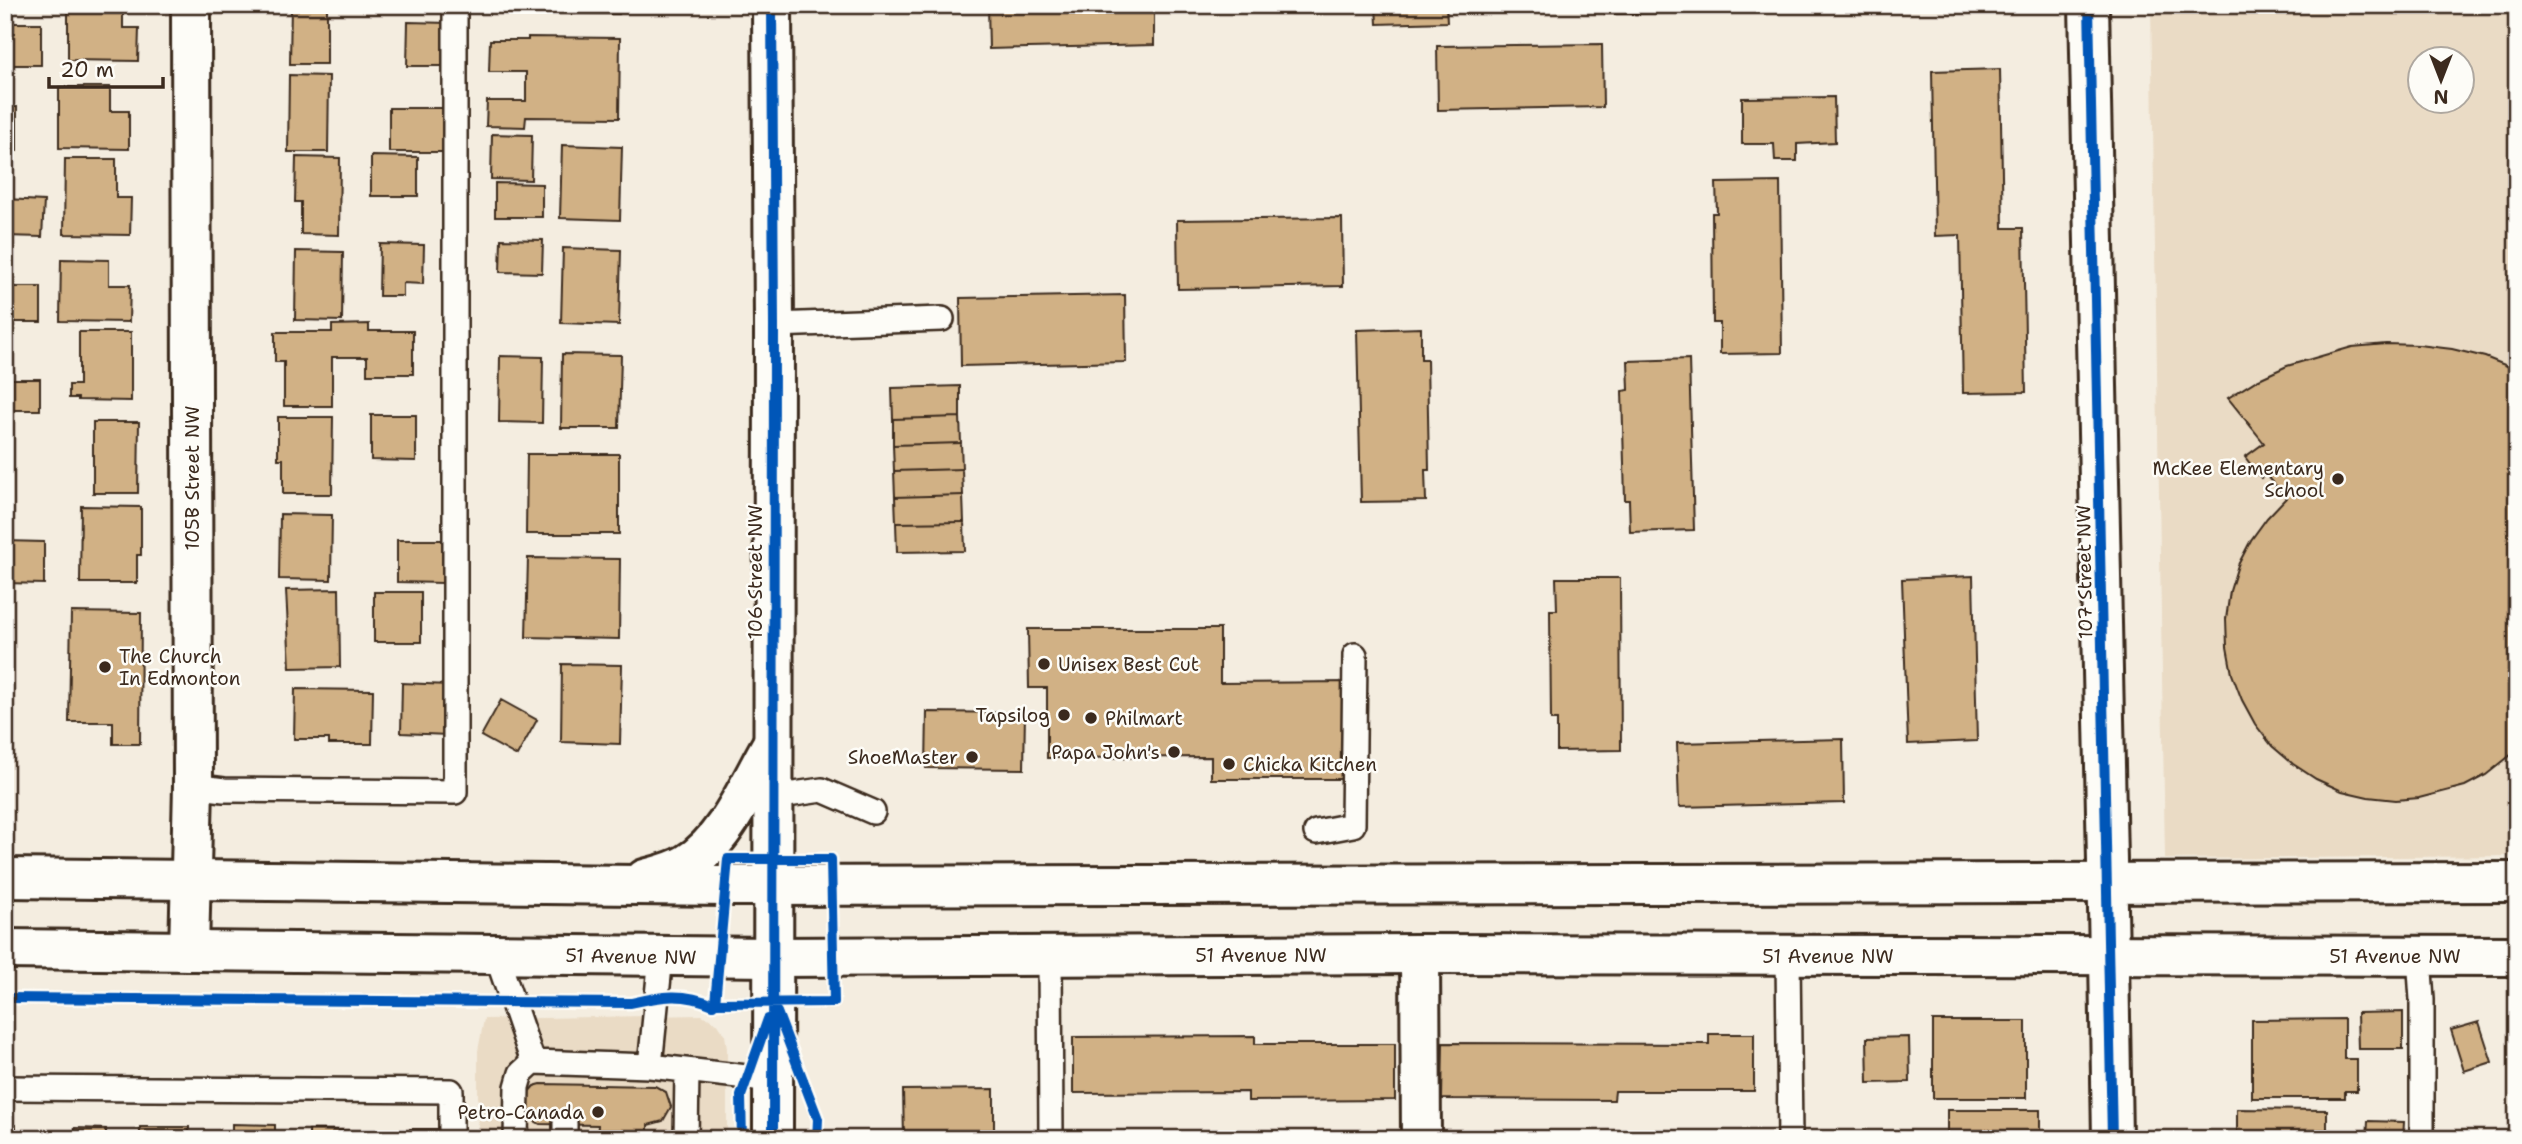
<svg xmlns="http://www.w3.org/2000/svg" width="2522" height="1144" font-family="'Shantell Sans',sans-serif">
  <rect width="100%" height="100%" fill="#f4ede0"/>
  <filter id="ink" filterUnits="userSpaceOnUse"><feTurbulence type="fractalNoise" baseFrequency=".0143" numOctaves="2"/><feDisplacementMap in="SourceGraphic" scale="14" xChannelSelector="R" yChannelSelector="G"/><feConvolveMatrix kernelMatrix="1 2 1 2 8 2 1 2 1" color-interpolation-filters="sRGB"/></filter>
  <g filter="url(#ink)">
    <path fill="#eadbc5" fill-rule="evenodd" d="M2151,5H2517V856L2165,859ZM2420,60H2462V102H2420Z
      M702,1015L717,1023L725,1035L727,1049V1139H478V1051L484,1019Z"/>
    <path fill="#d1b185" stroke="#3b2a1e" stroke-width="2" d="M68,5H123V28H139L138,61L68,60Z
      M291,5H327V64H290Z
      M526,5H619V14L526,13Z
      M988,5H1154V45L989,49Z
      M1376,5H1446L1447,22L1377,24Z
      M1605,5H1669V13L1605,14Z
      M408,22L449,23L448,66H407Z
      M5,23H41V65H5Z
      M528,37L620,38L619,118L526,117L525,127L486,126L487,101H526V72H489L490,40H528Z
      M1602,44L1603,107L1438,110L1437,46Z
      M2000,69L2003,228H2023L2026,392L1963,393L1960,235L1935,236L1932,71Z
      M289,75L329,76L328,152H288Z
      M59,87H110V111H129V149L59,148Z
      M1834,97L1835,142L1797,144V161H1775L1774,144H1742V98Z
      M5,107H17V151H5Z
      M389,108H448V152H389Z
      M492,134L532,135L531,180L491,179Z
      M562,145L622,147L620,220L560,218Z
      M371,156L418,157V196H371Z
      M296,157L340,158L339,235L301,234V202H295Z
      M65,159H116V198H131L130,235L64,234Z
      M1780,182L1782,353L1720,354V323H1713L1712,213H1717L1716,183Z
      M495,183L542,184V217H495Z
      M5,199L44,201L42,237L5,236Z
      M1342,218L1343,286L1178,289L1177,220Z
      M501,239L543,240L542,273L500,272Z
      M380,244L424,245L423,284L403,283V296H379Z
      M563,248L621,250L619,325L561,323Z
      M296,251L343,252L342,321L295,320Z
      M61,259L109,260V285H130L129,322L60,321Z
      M5,287H41V322H5Z
      M1125,295L1126,362L961,366L960,298Z
      M369,324V331H413V374H367V357H332V406H284V362H275V332H332V325Z
      M1421,328V359H1427L1429,470H1425L1426,501L1361,502L1357,330Z
      M79,332H131V401L78,400V398H69V385H79Z
      M2386,344L2419,345L2452,349L2485,357L2517,370V750L2486,775L2465,786L2419,798L2396,800L2368,797L2342,791L2316,779L2293,764L2272,746L2255,724L2242,700L2232,674L2227,647L2226,619L2230,591L2238,565L2251,540L2267,518L2286,498L2266,474L2261,478L2245,457L2264,443L2228,398L2257,380L2287,366L2352,347Z
      M562,354L621,355L619,428H561Z
      M500,356L543,357L542,423L499,422Z
      M1689,359L1694,530L1630,532L1629,500H1625L1622,391L1629,390L1628,361Z
      M5,379H40V410H5Z
      M960,386V417L893,419L892,388Z
      M371,415H416V461L371,460Z
      M278,417H333L332,494H283V459H278Z
      M960,417L961,443L893,445V419Z
      M93,422H139L138,493H93Z
      M961,443L962,469L894,471L893,445Z
      M527,454H619V534H526Z
      M962,469L963,495L895,497L894,471Z
      M963,495L964,522L896,523L895,497Z
      M81,506L141,507V555H137V583H80Z
      M280,514L332,515L331,580L279,579Z
      M964,522L965,551L897,552L896,523Z
      M397,540H443V583L397,582Z
      M5,541L44,542V584L5,583Z
      M528,558L620,559L619,639L526,637Z
      M1973,576L1977,741L1908,744L1902,579Z
      M1556,578H1620L1621,750L1557,751V720H1551L1550,610H1557Z
      M339,589L340,667L290,668L286,590Z
      M374,592H421V642H374Z
      M71,612L141,613L140,744H113V722H69Z
      M1028,629H1220V683L1348,682V779H1211V757L1047,758V688H1029Z
      M562,664L622,665L620,744L561,742Z
      M402,683L449,685L448,735L401,733Z
      M295,689L373,690L372,744H329V739H294Z
      M501,700L537,720L517,756L481,736Z
      M927,712L1025,713L1024,769L926,768Z
      M1843,739L1844,803L1679,807L1677,743Z
      M2403,1012V1049H2358L2357,1013Z
      M2344,1019V1059H2357V1091H2345V1098H2252V1020Z
      M1933,1021H2026V1098H1933Z
      M2479,1022L2492,1062L2464,1071L2451,1030Z
      M1709,1034H1754V1091H1615L1614,1100L1442,1099L1443,1043L1709,1044Z
      M1255,1036V1044H1395V1100L1248,1101V1092L1073,1093V1037Z
      M1909,1037L1910,1082L1868,1083L1867,1038Z
      M541,1084L655,1086L666,1092L671,1107L663,1121L648,1125V1139H597L598,1125L540,1124L531,1119L527,1113V1094L534,1086Z
      M994,1089V1139H904L903,1090Z
      M2237,1109L2327,1110V1139H2237Z
      M1947,1110H2040V1139H1947Z
      M2368,1121L2404,1122L2403,1139H2367Z
      M232,1124L275,1125V1139H232Z
      M5,1125H16V1139H5Z
      M140,1127H189V1139H140Z
      M75,1128L106,1129V1139H75Z
      M410,1129H450V1139H410Z
      M309,1130L364,1131V1139H309Z"/>
    <g fill="none" stroke-linecap="round" stroke-linejoin="round">
      <defs>
        <path id="service" d="M774,325L942,319
          M193,786L224,790L455,792V5
          M773,797L822,790L873,812
          M1316,832L1353,825L1355,655
          M496,954L533,1062
          M661,956L650,1066L773,1080
          M1788,956L1790,1139
          M2419,956L2422,1000V1139
          M1050,957L1051,1139
          M5,1088L451,1091V1139
          M516,1139L517,1087L521,1073L533,1062L650,1066
          M565,1139V1124
          M686,1139L687,1071"/>
        <path id="minor" d="M189,951L193,786L191,5
          M1420,954L1421,1139
          M2109,956L2112,1139"/>
        <path id="tertiary" d="M772,5L774,325L773,1139
          M2089,5L2109,956"/>
        <path id="secondary" d="M5,878L727,886L2517,882
          M645,879C659,875 674,872 687,864C727,840 749,783 772,744
          M5,949L773,957L1420,954L2517,956"/>
      </defs>
      <use href="#service" stroke="#3b2a1e" stroke-width="28"/>
      <use href="#minor" stroke="#3b2a1e" stroke-width="44"/>
      <use href="#tertiary" stroke="#3b2a1e" stroke-width="44"/>
      <use href="#secondary" stroke="#3b2a1e" stroke-width="44"/>
      <use href="#service" stroke="#fdfcf7" stroke-width="23"/>
      <use href="#minor" stroke="#fdfcf7" stroke-width="38"/>
      <use href="#tertiary" stroke="#fdfcf7" stroke-width="38"/>
      <use href="#secondary" stroke="#fdfcf7" stroke-width="38"/>
      <defs>
        <path id="cycleway" d="M772,5L774,325L773,1139
          M2089,5L2112,1139
          M5,998L631,1003C661,996 684,992 713,1005L715,1003L834,1002L831,859H728L715,1003
          M777,1012L818,1119L817,1139
          M742,1139L741,1096L768,1019"/>
      </defs>
      <use href="#cycleway" stroke="#fdfcf7" stroke-width="15"/>
      <use href="#cycleway" stroke="#0057b8" stroke-width="10"/>
    </g>
  </g>
  <g fill="#3b2a1e" stroke="#fdfcf7" stroke-width="2.5">
    <circle cx="2338" cy="479" r="7"/>
    <circle cx="1044" cy="664" r="7"/>
    <circle cx="105" cy="667" r="7"/>
    <circle cx="1064" cy="715" r="7"/>
    <circle cx="1091" cy="718" r="7"/>
    <circle cx="1174" cy="752" r="7"/>
    <circle cx="972" cy="757" r="7"/>
    <circle cx="1229" cy="764" r="7"/>
    <circle cx="598" cy="1112" r="7"/>
  </g>
  <g text-anchor="middle" stroke-width="5" stroke-linejoin="round" paint-order="stroke">
    <g font-size="19" fill="#3b2a1e" stroke="#fdfcf7" text-anchor="end">
      <text x="2324" y="475">McKee Elementary<tspan x="2324" dy="22">School</tspan></text>
      <text x="119" y="663" text-anchor="start">The Church<tspan x="119" dy="22">In Edmonton</tspan></text>
      <text x="1058" y="671" text-anchor="start">Unisex Best Cut</text>
      <text x="1050" y="722">Tapsilog</text>
      <text x="1105" y="725" text-anchor="start">Philmart</text>
      <text x="1160" y="759">Papa John's</text>
      <text x="958" y="764">ShoeMaster</text>
      <text x="1243" y="771" text-anchor="start">Chicka Kitchen</text>
      <text x="584" y="1119">Petro-Canada</text>
    </g>
    <g font-size="19" fill="#3b2a1e" stroke="#fdfcf7">
      <text transform="translate(192 478) rotate(-90)" y="7">105B Street NW</text>
      <text transform="translate(755 572) rotate(-90)" y="7">106 Street NW</text>
      <text transform="translate(2084 572) rotate(-91)" y="7">107 Street NW</text>
      <text x="1261" y="962">51 Avenue NW</text>
      <text transform="translate(631 956) rotate(1)" y="7">51 Avenue NW</text>
      <text x="1828" y="963">51 Avenue NW</text>
      <text x="2395" y="963">51 Avenue NW</text>
    </g>
  </g>
  <rect width="2522" height="1144" fill="none" stroke="#fdfcf7" stroke-width="28"/>
  <rect x="14" y="14" width="2494" height="1116" fill="none" stroke="#3b2a1e" stroke-width="2.5" filter="url(#ink)"/>
  <g transform="translate(2441 80) rotate(180)"><circle r="33" fill="#fdfcf7" stroke="#afa8a0" stroke-width="2"/>
  <path d="M0-5L12 26L0 18L-12 26Z" fill="#3b2a1e"/>
  <text y="-10" font-size="19" font-weight="bold" text-anchor="middle" fill="#3b2a1e">N</text>
  </g>
  <path d="M49 77v10h114v-10" fill="none" stroke="#3b2a1e" stroke-width="3.5"/>
  <text x="60" y="77" font-size="21" fill="#3b2a1e" stroke="#fdfcf7" stroke-width="5" paint-order="stroke">20 m</text>
</svg>
